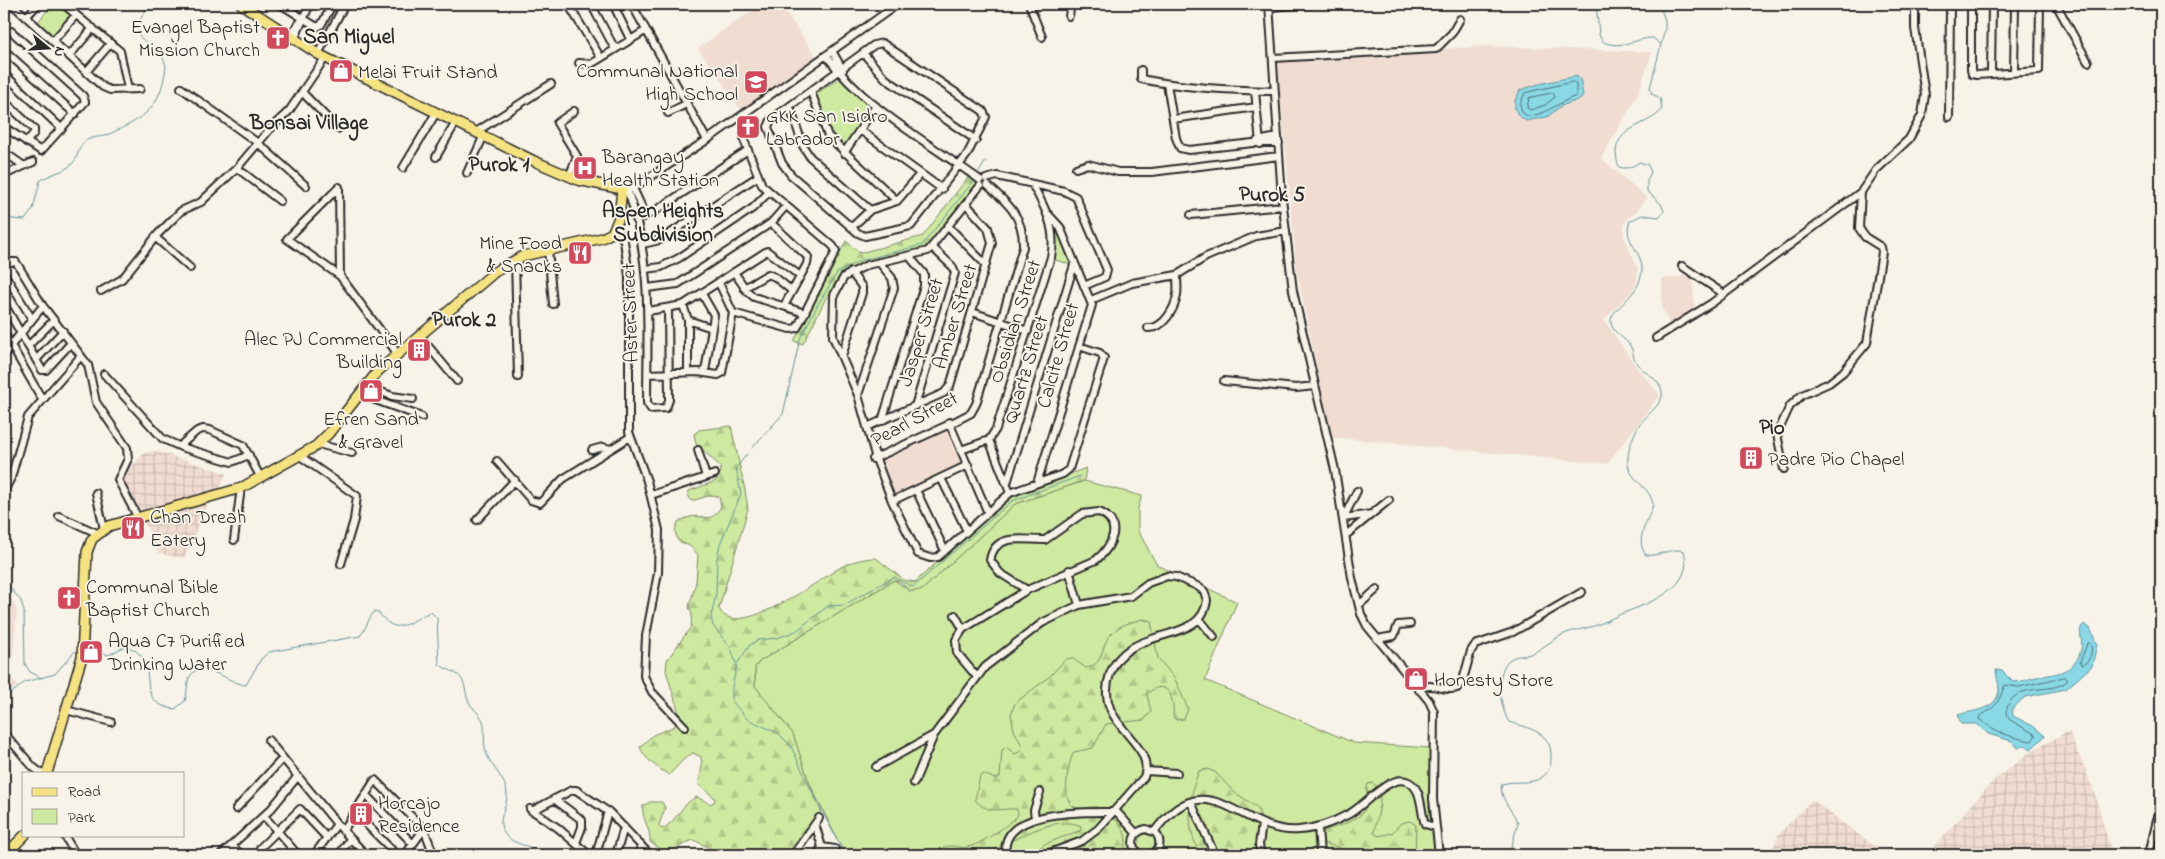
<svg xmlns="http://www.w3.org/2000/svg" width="2165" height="859" font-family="'Indie Flower',sans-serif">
  <defs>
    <pattern id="industrial-grid" width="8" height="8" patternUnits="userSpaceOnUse" patternTransform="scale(1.25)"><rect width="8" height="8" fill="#f0dcd1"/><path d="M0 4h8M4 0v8" fill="none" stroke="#cebdb4"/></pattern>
    <pattern id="forest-firs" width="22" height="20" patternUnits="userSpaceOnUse" patternTransform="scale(1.25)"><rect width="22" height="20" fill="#cee9a0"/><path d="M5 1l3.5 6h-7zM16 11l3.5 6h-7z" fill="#b1c88a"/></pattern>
  </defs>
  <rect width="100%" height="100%" fill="#f7f3e8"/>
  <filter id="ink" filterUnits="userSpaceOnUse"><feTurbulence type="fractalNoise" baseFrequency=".02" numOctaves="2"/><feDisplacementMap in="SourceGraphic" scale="10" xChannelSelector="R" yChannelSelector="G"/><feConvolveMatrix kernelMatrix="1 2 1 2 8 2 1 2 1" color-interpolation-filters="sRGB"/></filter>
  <g filter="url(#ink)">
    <path fill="#f0dcd1" d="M762,4H780L816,56L741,110L698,48Z
      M1486,46L1652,52L1638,94L1601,158L1647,198L1638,210L1628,218L1624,225V236L1638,269L1637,281L1632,291L1604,320L1637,368L1660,395L1607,464L1331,437L1297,272L1277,61Z
      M1692,275L1695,310L1670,325L1662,308V279Z
      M948,429L964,462L962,465L897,496L894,494L880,461Z
      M4,584L17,610L11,677L17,686L4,696Z"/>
    <path fill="url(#industrial-grid)" d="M156,451L226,473L219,491L211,494L184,558L158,553L142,515H138L122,477L144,453Z
      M2069,731L2094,791L2112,855H1927L1992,782L2031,751Z
      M1812,800L1881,851L1892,855H1771L1778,835Z"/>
    <path fill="#cee9a0" stroke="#7c8a66" d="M52,5L58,10L61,6L72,15L53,37L37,23Z
      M840,78L860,97L874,107L844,149L831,137L814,95Z
      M1056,223L1072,265L1052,259L1053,226Z
      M1084,481L1142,496L1138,508V531L1157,565L1237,602L1205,680L1354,743L1430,748L1429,806L1435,855H845L809,782L793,734L755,686V667L760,661L894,580L910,591L922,590L1015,504Z"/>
    <path fill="url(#forest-firs)" stroke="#7c8a66" d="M969,176L977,183L927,248L861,264L841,276L829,292L803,344L794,341L846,241L860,253L923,236Z
      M731,426L745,490L748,509L719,608C733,645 824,576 843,566C853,561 865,558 876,558L904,580L915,582L1012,496L1086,468L1084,481L1015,504L922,590L910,591L899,581L894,580L760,661L755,667V686L793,734L809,782L821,811L791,854L723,855L694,840C683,843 676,851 664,852L650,842C651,828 641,819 643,806L650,802H662L665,808L659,825L662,829C677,822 681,803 697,797L710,804L714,802L715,798L699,785L702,766L701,757L693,753L685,758L669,775C658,768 644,759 640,747L653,735L675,726L679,713L666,671L667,660L691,627L692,614L689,607L696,582L698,555L690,546L678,541L675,531L678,522C682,520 686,518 690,517C706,514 711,525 721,506L719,497L712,495L691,501L688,495L689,491L716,481L721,472L720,466L696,444L694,434L699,430Z
      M1143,619L1151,621L1158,658L1175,679L1188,709L1184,719L1176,720L1173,717C1175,700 1168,675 1147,694L1151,712L1144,720L1106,724L1093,748L1074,752C1068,762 1061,800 1074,807C1081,810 1090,806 1097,807C1102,808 1106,812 1110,815C1125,827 1129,837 1123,855H1030L1045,844L1081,830V826C1055,813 1009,843 986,854C978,858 949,855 939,855L938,851C952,841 953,849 968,847C980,845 1010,824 1018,815L1017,809C1000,808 989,815 975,800L980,776L984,774L995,779L1000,777L1002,750L1006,747L1015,754L1021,751L1022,746L1014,730L1011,714L1015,703L1049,677L1066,659L1072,658L1086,668C1106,665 1099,644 1113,632C1121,624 1132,622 1143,619Z
      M1207,769L1215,772L1234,792L1258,808L1261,820L1257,840L1259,855H1193L1197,848C1195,843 1193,838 1192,833C1187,816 1192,786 1199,771Z
      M1373,783C1387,796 1376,818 1374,833L1379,836L1392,833L1401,823L1410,821L1416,825L1415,855H1347L1340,848L1323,843L1322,831C1336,827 1365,820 1367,803C1368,795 1365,791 1368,784Z"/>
    <path fill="#89d8e6" stroke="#63939b" d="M1576,76L1580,79L1583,95L1581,99L1561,106L1547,117L1526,121L1518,115L1515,108V101L1520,90L1539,84Z
      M2084,624L2090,628L2097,645L2092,666L2066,689L2025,697L2012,709L2013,716L2033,726L2045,736L2031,749L2025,745L2018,748L2012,741L1988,734L1977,724H1961L1958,715C1972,710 1997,711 1999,690C1999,682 1996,677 1996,670L2002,671L2013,682C2021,682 2028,679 2036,677C2055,674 2076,673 2081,649C2084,640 2076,630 2084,624Z"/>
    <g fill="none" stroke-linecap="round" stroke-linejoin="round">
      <path stroke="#517076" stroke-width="1" d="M1573,82L1576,84V96C1561,101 1542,117 1527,116L1522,112L1520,104L1525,93Z
        M1553,93L1555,97L1545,105L1531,110L1527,108L1529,98Z
        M2090,643C2094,651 2090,662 2082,665L2080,662L2087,644Z
        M2065,677L2068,680C2052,697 2010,678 2006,714L2010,720L2036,735L2032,741C2011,738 1996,732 1979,719L1980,716C1998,706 1998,702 2005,685L2018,687Z"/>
      <path stroke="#63939b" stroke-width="1" d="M1596,4L1599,34L1602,41C1620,51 1635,38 1653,38L1660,44
        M979,172L986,161
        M4,215L12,219L25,220L33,209L40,181C50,173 64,173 73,163C79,156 78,145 87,140C93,136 102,138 109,134C146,118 161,107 166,66C159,36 118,48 150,4
        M752,448L783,414L800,339L817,306L837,273L859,261L922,245L973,182
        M4,580L21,601L24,611L25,664L30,672L42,678
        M93,645L107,655C113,654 119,648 125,647C129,647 133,649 136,651C160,669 132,703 175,709L185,701C188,693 186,686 189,678C199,656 232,685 246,685L261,659L269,652L360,636C367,628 368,618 375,611C382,614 383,620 390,624C402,632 418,616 431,612L437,618L439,664C446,670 456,671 461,678C466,685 465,692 468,700C471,708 480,713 483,721C486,727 482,743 487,755C492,768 507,780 507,795C507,806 498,818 502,829C509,848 536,843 541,855
        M736,663L731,648L713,626L711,617L716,594L717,559L720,544L741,494L736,468L747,454
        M4,699L25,682L55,674L75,651
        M845,855L811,790L791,746L778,733L747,719L732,701V687L737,664L750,645L758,640L777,638L796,631L828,606L844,605L894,577L913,587L1012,501L1080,476
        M1509,855L1518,823C1513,811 1498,797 1502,784C1515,780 1529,785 1541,778C1548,774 1551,766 1551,759C1553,732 1529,728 1509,722C1500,708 1495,674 1508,661C1515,654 1524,657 1533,653C1545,647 1555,637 1569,632C1580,629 1591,628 1602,623C1610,620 1617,615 1626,612C1652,602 1695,587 1684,551C1671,547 1659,557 1646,555C1634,539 1648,522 1653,505C1651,485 1625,480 1628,457C1629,446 1634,434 1639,425C1645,416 1665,403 1662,391C1659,378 1645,374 1637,364C1632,358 1634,349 1628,343C1622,336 1610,331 1611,320C1612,307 1640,297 1642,270C1643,251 1622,241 1630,221L1642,215L1659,217L1664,211L1661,204L1647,191V181L1651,172L1648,165L1640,162C1632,166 1628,170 1619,167C1603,125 1656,126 1662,108L1660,98L1652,94L1650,88L1665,29V20L1659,4"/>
      <defs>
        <path id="minor" d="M12,4L103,87L110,90L140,89
          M63,4L120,51L128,89
          M280,4L317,27L321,25L333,4
          M568,4L601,58L645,31
          M591,4L615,49
          M610,4L632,7L635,10L707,140
          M613,4L630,39
          M1029,4L1042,37
          M1269,4L1282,198L1293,291L1335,470L1352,578L1361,614L1367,626L1429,701L1434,712L1433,799L1439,855
          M1971,4V70L1972,74L1977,75L2039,71L2040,4
          M2056,4L2088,62
          M1269,7L1311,4
          M1069,16L1071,4
          M26,17L38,4
          M4,33L11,31L83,96L85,102L41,151L4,127
          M289,36L301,21
          M294,40L310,4
          M53,41L76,15
          M882,43L983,111L986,117L967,155L911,226L865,236L858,233L791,175L782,163L768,127L771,120L776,116L874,45Z
          M4,50L75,114
          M832,51L843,70
          M863,53L886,79L976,140
          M318,54L345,4
          M826,55C864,108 928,142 980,180
          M69,56L93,28
          M1273,58L1436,49L1452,33L1460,19
          M579,63L591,64L601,58
          M1141,70V79C1185,88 1229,90 1274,91
          M86,72L111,43
          M2014,72L2015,4
          M4,74L62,129
          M1991,74L1992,4
          M1167,84L1176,138L1180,148L1189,150L1253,143H1279
          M181,88L258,143L306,186
          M1255,91L1260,144
          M302,92L338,129
          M811,92L828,136L897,201
          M4,101L34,129V133L26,142
          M790,107L803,146L810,157L870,210
          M668,113L686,104
          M1949,117L1950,4
          M1173,119L1256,107
          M860,130L942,189
          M476,132L551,84
          M1257,141L1278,137
          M4,152L24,166
          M844,153L876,106
          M436,157L456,122
          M237,168L280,201
          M403,168L436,113
          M1076,168L1088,164L1118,172H1152L1279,156
          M467,173L484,135
          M4,175L33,162
          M569,177L577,156L557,123L574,111
          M986,179L997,176L1064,191L1076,197L1107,270L1105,277L1084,286
          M980,186L928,251L867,265L844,277L834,295L833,337L858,395L876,459L892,501L918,554L930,558L938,557L1010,493L1063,474L1069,469L1104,358L1100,353L1079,346
          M633,188L646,216
          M625,189L633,188L707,140L898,4
          M627,189C653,259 647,331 647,403L651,409L666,408L669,400L668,309
          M1191,215L1283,206
          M638,219L652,213L748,150
          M771,223L808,257L807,264L784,306
          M948,226L986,265
          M852,227L870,210L897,201L920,174
          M615,229L620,233L624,241L629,276V432L647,481L659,530L658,573L646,636L644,676L652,692L685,727
          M155,237L190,268
          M643,244L660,240L757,177
          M548,250L553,304
          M515,260L518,377
          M4,262H16L43,306L88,365L96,402L127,448L128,459L118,480L138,518
          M1682,266L1724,294
          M645,269L661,267L679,258L753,208L769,192
          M734,272L747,291L754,297L805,313
          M4,273L32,319
          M340,276L287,239L339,187L340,276L397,353
          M647,288L678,284L771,223L785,207
          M744,288L768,274L775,277L792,291
          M101,291L122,279L158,234L181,211L201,202L237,168L270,129L289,111L325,58
          M702,294L714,315L705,372
          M1091,300L1132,283L1177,275L1206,257L1256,236L1286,231
          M4,304L42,370H46L71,343
          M683,305L688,320V372
          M648,311L683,305L767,251L800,276
          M972,312L1028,331
          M733,313L790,329L797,328L836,251L833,246L762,185L744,140
          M688,320L712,328
          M1148,328C1163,329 1175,309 1177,295C1178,289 1177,281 1177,275
          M4,333L42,399
          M419,335L457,381
          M1656,338L1712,303L1861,192L1876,170L1909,139L1922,115L1925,95L1915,28V4
          M28,346L54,320
          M4,354L43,306
          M842,356L862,293V287L851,272
          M36,360L63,331
          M104,374L163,439L181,447L232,462L249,455
          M648,374L698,372L718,375L722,373L733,313L719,283
          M1224,381L1296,388L1315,386
          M366,386L392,396L413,399
          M359,394L422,417
          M858,395L894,288L892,278L879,262
          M915,406L955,273L952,266L932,247
          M882,421L924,286V274L909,256
          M949,422L988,513
          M867,427L944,393L950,386L992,243L988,228L966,204
          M989,440L1010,493
          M318,444L352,453
          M181,447L183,443L197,431L203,429L210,430L243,445L261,478
          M592,450L603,447L610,449
          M698,450L706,477
          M961,450L989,440L996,429L1051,257C1057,229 1045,207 1032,184
          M300,456L357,496L354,520L341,564
          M873,459L950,424L971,413L976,404L1023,247C1024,217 1008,203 987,185
          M497,461L531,500L540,503L563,479L630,437
          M1784,469L1777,434L1790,406L1802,395L1829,383L1843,372L1867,343L1882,252L1881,247L1865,237L1859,228L1861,192
          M941,478L967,531
          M1007,483L1074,265
          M1037,483L1092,305L1060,227L1048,214
          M916,490L945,551
          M4,491L11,478L28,417L81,356
          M96,493L104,529
          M651,495L715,474
          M892,501L968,465
          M59,516L97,533
          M1344,517L1357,491
          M1344,518L1372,514
          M477,520L515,480
          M1346,535L1389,500
          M234,540L241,488
          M1069,570L1079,605
          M1359,605L1377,589
          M955,615L963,629
          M1200,620L1214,637
          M1377,639L1394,636L1398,625L1410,624
          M977,677L957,653L956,640L963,629L1027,590L1096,560C1112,547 1124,522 1099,512L1082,514L1045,540C1026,541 995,531 990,560L1000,573L1027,590
          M1419,690C1431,680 1444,693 1457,688L1463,680L1471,651L1475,645L1513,632L1582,592
          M66,710L111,722
          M4,733L33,767L41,773
          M268,740L337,824L366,855
          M876,767L934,735
          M1146,771L1177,773
          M914,783L934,735L985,667L1042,623L1079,605L1131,596L1148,583L1167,576L1176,577L1197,586L1204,591L1207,600C1202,647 1128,623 1110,674C1092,726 1157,741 1144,777L1098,829L1082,841L1044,855
          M366,795L413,844
          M554,799L582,820V827L576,843
          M1191,802L1215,855
          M236,809L283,758
          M530,809L558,828L589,855
          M1115,810L1136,833
          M532,811L572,790H576L610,813L650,855
          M355,813L397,855
          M264,816L298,855
          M1035,819L1034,810L1040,792
          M815,824L822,847
          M1318,827L1320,855
          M343,831L375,780L424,829L434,855
          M1154,832C1209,758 1240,835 1299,830C1316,829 1334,822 1349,814C1364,806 1389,775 1406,781C1423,786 1420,811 1425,824L1435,827
          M64,835L76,855
          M232,845L241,855
          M822,847L835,849
          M1157,850L1164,855
          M221,855L271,809L298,776
          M267,855L260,848L300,809L327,838
          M314,855L337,824
          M339,855L350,839
          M405,855L424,829
          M596,855L608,811
          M616,855L624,827
          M639,855L641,845
          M793,855L819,818
          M817,855L822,847
          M1006,855C998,809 1085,812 1112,812
          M1141,855L1134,848C1131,838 1136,831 1146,829L1156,833C1162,842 1160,850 1151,855
          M1261,855L1259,845L1262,824
          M2160,855L2150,850L2161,803"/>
        <path id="major" d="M47,773L82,657L87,552L92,539L109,526L241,488L316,446L329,433L378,371L496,271L523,256L602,238L612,233L619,218L622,189L578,180L534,161L318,54L241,4
          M5,855L25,835"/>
      </defs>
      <use href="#minor" stroke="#2b2b2b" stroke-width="10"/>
      <use href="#major" stroke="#2b2b2b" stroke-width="12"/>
      <use href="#minor" stroke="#f7f3e8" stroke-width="6"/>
      <use href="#major" stroke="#f5e382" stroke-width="9"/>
    </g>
  </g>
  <defs>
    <symbol id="church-square" viewBox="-11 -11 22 22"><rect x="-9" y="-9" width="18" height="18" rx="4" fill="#d1495b" stroke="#f7f3e8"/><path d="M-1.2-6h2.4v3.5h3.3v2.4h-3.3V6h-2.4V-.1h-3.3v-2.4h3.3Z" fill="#fff"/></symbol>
    <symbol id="shop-square" viewBox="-11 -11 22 22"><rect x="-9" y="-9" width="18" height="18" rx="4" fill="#d1495b" stroke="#f7f3e8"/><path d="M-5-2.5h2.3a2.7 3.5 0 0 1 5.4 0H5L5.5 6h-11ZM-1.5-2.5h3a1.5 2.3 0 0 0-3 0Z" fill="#fff"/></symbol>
    <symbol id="school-square" viewBox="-11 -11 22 22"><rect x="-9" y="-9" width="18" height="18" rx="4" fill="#d1495b" stroke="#f7f3e8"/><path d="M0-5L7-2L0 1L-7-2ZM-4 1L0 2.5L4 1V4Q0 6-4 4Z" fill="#fff"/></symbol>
    <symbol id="hospital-square" viewBox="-11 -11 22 22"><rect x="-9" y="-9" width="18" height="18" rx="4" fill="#d1495b" stroke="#f7f3e8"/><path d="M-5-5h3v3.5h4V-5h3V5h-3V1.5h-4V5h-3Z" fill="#fff"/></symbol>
    <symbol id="restaurant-square" viewBox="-11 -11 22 22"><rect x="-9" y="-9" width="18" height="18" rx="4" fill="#d1495b" stroke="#f7f3e8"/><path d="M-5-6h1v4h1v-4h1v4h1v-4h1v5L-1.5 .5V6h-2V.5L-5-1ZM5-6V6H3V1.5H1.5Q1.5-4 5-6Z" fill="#fff"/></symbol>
    <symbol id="building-square" viewBox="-11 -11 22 22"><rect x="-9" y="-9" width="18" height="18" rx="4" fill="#d1495b" stroke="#f7f3e8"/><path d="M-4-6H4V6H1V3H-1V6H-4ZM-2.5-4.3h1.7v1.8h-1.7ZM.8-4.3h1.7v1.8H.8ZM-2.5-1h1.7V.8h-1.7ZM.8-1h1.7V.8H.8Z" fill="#fff"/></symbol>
  </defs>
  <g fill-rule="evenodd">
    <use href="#church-square" x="264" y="24" width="28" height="28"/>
    <use href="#shop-square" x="327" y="57" width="28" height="28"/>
    <use href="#school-square" x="742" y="68" width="28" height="28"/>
    <use href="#church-square" x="734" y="113" width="28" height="28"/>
    <use href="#hospital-square" x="571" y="154" width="28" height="28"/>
    <use href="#restaurant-square" x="566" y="239" width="28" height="28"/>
    <use href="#building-square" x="405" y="336" width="28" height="28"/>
    <use href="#shop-square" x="357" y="377" width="28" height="28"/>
    <use href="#building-square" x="1737" y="444" width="28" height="28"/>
    <use href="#restaurant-square" x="119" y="514" width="28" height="28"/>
    <use href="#church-square" x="55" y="584" width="28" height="28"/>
    <use href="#shop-square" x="77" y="638" width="28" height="28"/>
    <use href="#shop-square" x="1402" y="665" width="28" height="28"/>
    <use href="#building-square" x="347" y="800" width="28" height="28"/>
  </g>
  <g text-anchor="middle" stroke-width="4" stroke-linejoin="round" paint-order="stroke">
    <g font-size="20" fill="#2b2b2b" stroke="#f7f3e8" text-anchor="start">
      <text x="260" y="33" text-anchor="end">Evangel Baptist<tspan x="260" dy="23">Mission Church</tspan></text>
      <text x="738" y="77" text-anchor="end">Communal National<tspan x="738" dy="23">High School</tspan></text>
      <text x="358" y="78">Melai Fruit Stand</text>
      <text x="766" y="122">GKK San Isidro<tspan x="766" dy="23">Labrador</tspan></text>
      <text x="602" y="163">Barangay<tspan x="602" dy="23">Health Station</tspan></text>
      <text x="562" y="249" text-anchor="end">Mine Food<tspan x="562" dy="23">&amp; Snacks</tspan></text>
      <text x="402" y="345" text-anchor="end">Alec PJ Commercial<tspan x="402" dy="23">Building</tspan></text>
      <text x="371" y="425" text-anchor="middle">Efren Sand<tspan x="371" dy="23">&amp; Gravel</tspan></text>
      <text x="1768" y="465">Padre Pio Chapel</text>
      <text x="150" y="523">Chan Dreah<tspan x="150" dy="23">Eatery</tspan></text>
      <text x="86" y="593">Communal Bible<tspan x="86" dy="23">Baptist Church</tspan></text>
      <text x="108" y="647">Aqua C7 Purified<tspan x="108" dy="23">Drinking Water</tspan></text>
      <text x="1434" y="686">Honesty Store</text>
      <text x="378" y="809">Horcajo<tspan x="378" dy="23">Residence</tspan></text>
    </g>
    <g font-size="20" fill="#2b2b2b" stroke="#f7f3e8">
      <text transform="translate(629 313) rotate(-92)" y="7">Aster Street</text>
      <text transform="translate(954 316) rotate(-73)" y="7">Amber Street</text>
      <text transform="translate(1014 321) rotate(-72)" y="7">Obsidian Street</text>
      <text transform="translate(920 332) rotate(-73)" y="7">Jasper Street</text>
      <text transform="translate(1057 355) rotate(-74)" y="7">Calcite Street</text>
      <text transform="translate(1025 369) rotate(-73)" y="7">Quartz Street</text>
      <text transform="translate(914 418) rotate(-28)" y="7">Pearl Street</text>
    </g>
    <g font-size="21" font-weight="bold" fill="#2b2b2b" stroke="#f7f3e8">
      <text x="349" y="43">San Miguel</text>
      <text x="309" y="129">Bonsai Village</text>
      <text x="499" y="171">Purok 1</text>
      <text x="1272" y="201">Purok 5</text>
      <text x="663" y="217">Aspen Heights<tspan x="663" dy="24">Subdivision</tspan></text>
      <text x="464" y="326">Purok 2</text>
      <text x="1772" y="434">Pio</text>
    </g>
  </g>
  <rect width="2165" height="859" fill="none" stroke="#f7f3e8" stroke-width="20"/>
  <rect x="10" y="10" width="2145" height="839" fill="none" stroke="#2b2b2b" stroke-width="2" filter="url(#ink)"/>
  <rect x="22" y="772" width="162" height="65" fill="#f7f3e8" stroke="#a5a39c"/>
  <rect x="32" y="788" width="25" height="8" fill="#f5e382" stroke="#a5a39c"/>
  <text x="68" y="796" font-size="15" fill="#2b2b2b">Road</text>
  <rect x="32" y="809" width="25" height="15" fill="#cee9a0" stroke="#a5a39c"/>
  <text x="68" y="822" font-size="15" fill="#2b2b2b">Park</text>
  <g transform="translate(48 48) rotate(108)" stroke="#f7f3e8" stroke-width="4" paint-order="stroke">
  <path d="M0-4L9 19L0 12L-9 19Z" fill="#2b2b2b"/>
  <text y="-8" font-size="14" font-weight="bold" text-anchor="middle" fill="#2b2b2b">N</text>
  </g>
</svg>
